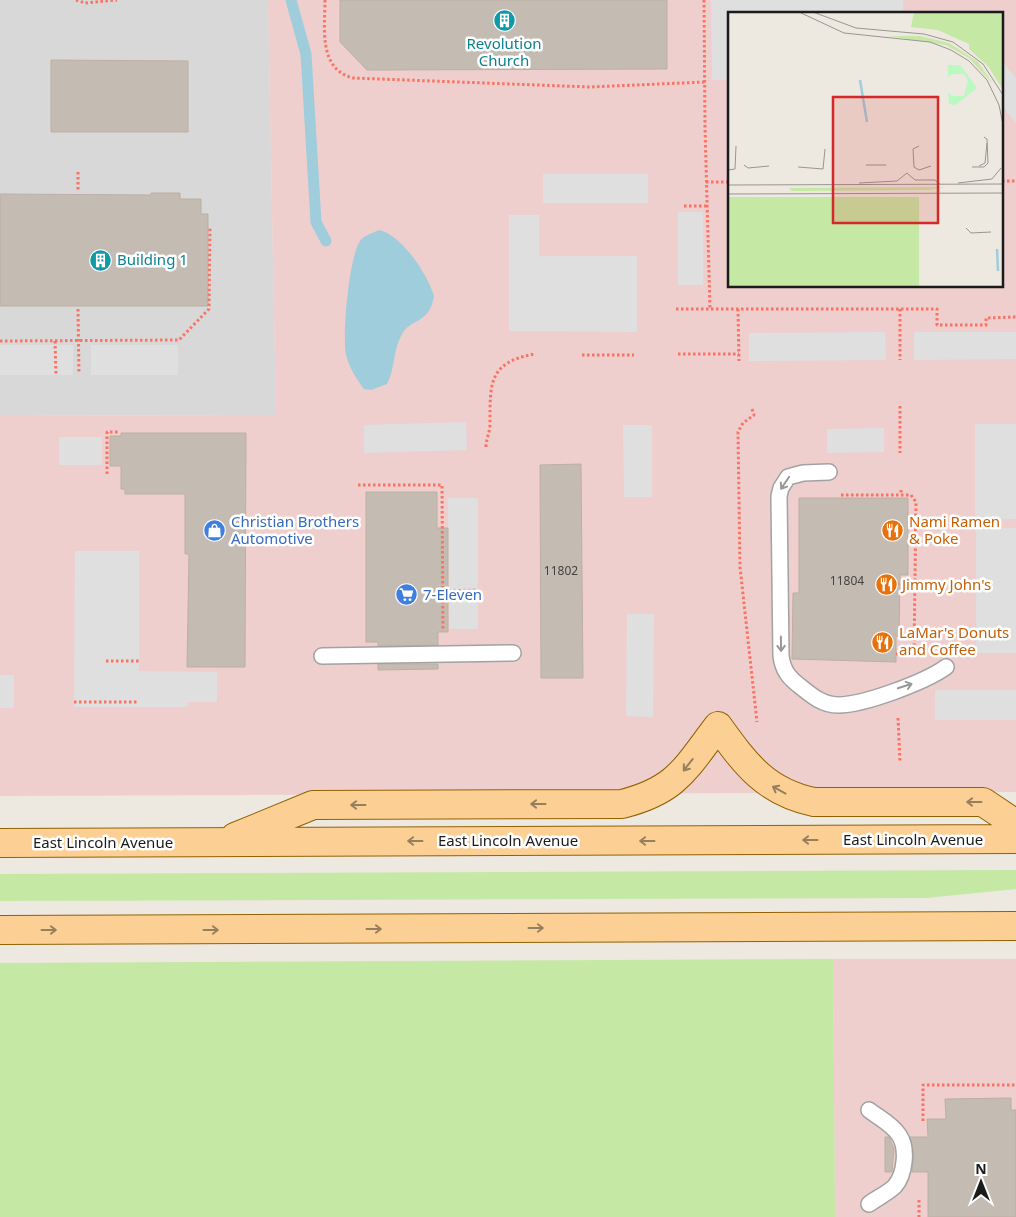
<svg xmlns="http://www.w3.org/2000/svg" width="1016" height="1217" font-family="'Noto Sans',sans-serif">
  <rect width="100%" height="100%" fill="#ede8e0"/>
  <path fill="#d9d8d8" d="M0,0H268L276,415L0,416Z"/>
  <path fill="#eecfce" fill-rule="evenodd" d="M268,0H1016V792L0,796V416L276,415ZM730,14H1002V286H730Z
    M833,959H1016V1217H835Z"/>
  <path fill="#c5e8a4" d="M1016,870V889L926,898L0,901V874Z
    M833,959L835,1217H0V963Z"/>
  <path fill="#dfdfdf" d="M711,0H903V14H730V80H712Z
    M1002,61L1016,78V123L1002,106Z
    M543,174H648V203H543Z
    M678,212H703V285H678Z
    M509,215H539V256H637V332L509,331Z
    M885,332L886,360L749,361V333Z
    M914,332H1016V359L914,360Z
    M0,345H73V375H0Z
    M91,345H178V375H91Z
    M466,422L467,450L364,453V425Z
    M975,424H1016V519H975Z
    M623,425H652V497H624Z
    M884,428V452L827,453V429Z
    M59,437H102V465H59Z
    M448,498H478V629H449Z
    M976,528H1016V653H976Z
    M75,551H139V671L217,672V702H188V707H74Z
    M627,614H654L653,717L626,716Z
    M0,675H14V708H0Z
    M1016,690V720H935V690Z"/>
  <path fill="#9fcddb" d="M379,230C402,235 428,275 434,296C429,326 410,317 401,336C393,351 395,369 387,384L371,390L364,389C357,380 349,367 346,355C342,336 349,257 360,241C364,235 373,233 379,230Z"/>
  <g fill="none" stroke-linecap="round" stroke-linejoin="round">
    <path stroke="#9fcddb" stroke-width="11" d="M291,0L306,54L316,222L326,241"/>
  </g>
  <path fill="#c4bbb3" stroke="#beafa2" d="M340,0H667V69L367,70L340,42Z
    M51,60L188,61V132H51Z
    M151,193H180V199H201V214H208V306H0V194L151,195Z
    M121,433H246L245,667H187L189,554H185V494H125V489H121V466H110V436H121Z
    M581,464L583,678H541L540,465Z
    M366,492H437V528H448V632H438V645L378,646V642H366Z
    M799,498H908V575H900L899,636H896V662L792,659L793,593H799Z
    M378,664H438V669L378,670Z
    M1011,1098V1110H1016V1217H928V1172H912L914,1154L910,1137H928L927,1119H946L945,1099Z
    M885,1137H889L894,1149L892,1172H885Z"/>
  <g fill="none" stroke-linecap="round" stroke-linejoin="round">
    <defs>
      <path id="lane" d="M829,472L803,473L788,477L781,488L779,496L781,656C783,671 789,678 801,687C812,696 823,705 838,705C864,705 925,682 946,667
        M322,656L513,653
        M869,1110C879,1118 892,1124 899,1135C908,1148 905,1174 895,1186C888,1193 877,1198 869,1204"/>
      <path id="primary" d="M235,837L313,805L622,804C677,790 685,769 718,726C746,765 766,792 814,802H983L1016,824
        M0,843L1016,839
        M0,930L1016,926"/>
    </defs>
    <use href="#lane" stroke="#a2a2a2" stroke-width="18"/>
    <use href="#primary" stroke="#916200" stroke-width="30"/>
    <path stroke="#fa7363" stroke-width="3" stroke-dasharray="2.5 2.5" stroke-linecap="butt" d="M76,0L85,3L117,0
      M325,0C325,28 318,69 353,78L590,87L705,82
      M704,0L705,127L710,309
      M78,172V191
      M1002,181H1016
      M706,182H730
      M684,206H707
      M78,309L79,374
      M676,309H937V325H986V318L1016,317
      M738,309L739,361
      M900,309V360
      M0,341L179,340L209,309L210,228H208
      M55,341L56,375
      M678,354H739
      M582,355H634
      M900,406V453
      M752,409L754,415L743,423L738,432L740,567L757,722
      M486,447C486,439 490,432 490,424C490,384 488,362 535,354
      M107,474V432H118
      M358,485H442L443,629
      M901,490V495H911L916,502L914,655
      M841,495H901
      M896,584L915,583
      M443,591L478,590
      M896,654L914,653
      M106,661H139
      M74,702H139
      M898,718L900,762
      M923,1121V1085H1016
      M919,1200V1217"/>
    <use href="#lane" stroke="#fff" stroke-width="15"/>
    <use href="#primary" stroke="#fcd095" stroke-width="28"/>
  </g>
  <defs><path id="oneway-shaft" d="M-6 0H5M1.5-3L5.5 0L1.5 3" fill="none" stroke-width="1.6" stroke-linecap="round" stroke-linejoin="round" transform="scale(1.25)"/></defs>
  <g stroke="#989898">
    <use href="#oneway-shaft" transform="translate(785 483) rotate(124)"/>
    <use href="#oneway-shaft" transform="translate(781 644) rotate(89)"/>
    <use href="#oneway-shaft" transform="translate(905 686) rotate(-18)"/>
  </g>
  <g stroke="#977f5e">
    <use href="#oneway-shaft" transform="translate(688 765) rotate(128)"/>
    <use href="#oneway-shaft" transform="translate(779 790) rotate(-151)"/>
    <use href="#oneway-shaft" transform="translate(974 802) rotate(180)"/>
    <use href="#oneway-shaft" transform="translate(538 804) rotate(180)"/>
    <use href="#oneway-shaft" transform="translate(358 805) rotate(180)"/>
    <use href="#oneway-shaft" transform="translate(810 840) rotate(180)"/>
    <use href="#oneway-shaft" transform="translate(415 841) rotate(180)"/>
    <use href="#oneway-shaft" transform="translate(647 841) rotate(180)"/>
    <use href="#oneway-shaft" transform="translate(536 928)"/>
    <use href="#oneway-shaft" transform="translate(374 929)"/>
    <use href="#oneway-shaft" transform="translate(49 930)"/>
    <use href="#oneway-shaft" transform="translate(211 930)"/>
  </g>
  <defs>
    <symbol id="building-disc" viewBox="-11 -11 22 22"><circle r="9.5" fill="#0f9aa8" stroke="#fff"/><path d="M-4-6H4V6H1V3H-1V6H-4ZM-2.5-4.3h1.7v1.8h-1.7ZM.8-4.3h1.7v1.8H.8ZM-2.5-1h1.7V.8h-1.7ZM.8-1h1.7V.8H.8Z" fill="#fff"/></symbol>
    <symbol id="shop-disc" viewBox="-11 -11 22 22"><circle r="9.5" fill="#3f7fe0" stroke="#fff"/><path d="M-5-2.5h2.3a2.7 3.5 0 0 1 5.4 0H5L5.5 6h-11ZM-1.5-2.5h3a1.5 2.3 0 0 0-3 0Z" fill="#fff"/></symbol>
    <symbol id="restaurant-disc" viewBox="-11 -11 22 22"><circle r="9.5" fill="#e8710a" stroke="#fff"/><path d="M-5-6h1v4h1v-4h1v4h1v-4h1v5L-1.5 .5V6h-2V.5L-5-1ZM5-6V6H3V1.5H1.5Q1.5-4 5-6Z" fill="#fff"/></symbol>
    <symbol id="supermarket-disc" viewBox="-11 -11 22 22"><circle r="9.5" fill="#3f7fe0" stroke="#fff"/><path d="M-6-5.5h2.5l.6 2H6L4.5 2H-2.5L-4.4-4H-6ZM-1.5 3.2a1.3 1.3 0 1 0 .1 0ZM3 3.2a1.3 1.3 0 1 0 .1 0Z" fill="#fff"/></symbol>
  </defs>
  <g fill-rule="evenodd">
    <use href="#building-disc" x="492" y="8" width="25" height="25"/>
    <use href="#building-disc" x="88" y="248" width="25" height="25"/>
    <use href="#shop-disc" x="202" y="518" width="25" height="25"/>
    <use href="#restaurant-disc" x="880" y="518" width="25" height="25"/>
    <use href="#restaurant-disc" x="874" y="572" width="25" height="25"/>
    <use href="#supermarket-disc" x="394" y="582" width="25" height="25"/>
    <use href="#restaurant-disc" x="870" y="630" width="25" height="25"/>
  </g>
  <g text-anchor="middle" stroke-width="5" stroke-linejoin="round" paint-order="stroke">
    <g font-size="12" fill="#454341">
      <text x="561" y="575">11802</text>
      <text x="847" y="585">11804</text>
    </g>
    <g font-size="15" fill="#0d838f" stroke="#fff">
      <text x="504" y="49">Revolution<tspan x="504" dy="17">Church</tspan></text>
      <text x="117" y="265" text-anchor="start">Building 1</text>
    </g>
    <g font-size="15" fill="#366cbe" stroke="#fff" text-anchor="start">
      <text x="231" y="527">Christian Brothers<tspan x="231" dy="17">Automotive</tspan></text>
      <text x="423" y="600">7-Eleven</text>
    </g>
    <g font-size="15" fill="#c56008" stroke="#fff" text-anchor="start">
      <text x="909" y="527">Nami Ramen<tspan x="909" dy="17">&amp; Poke</tspan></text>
      <text x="902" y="590">Jimmy John's</text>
      <text x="899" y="638">LaMar's Donuts<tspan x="899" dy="17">and Coffee</tspan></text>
    </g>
    <g font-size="15" fill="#1b1b1b" stroke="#fff">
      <text x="913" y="845">East Lincoln Avenue</text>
      <text x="508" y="846">East Lincoln Avenue</text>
      <text x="103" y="848">East Lincoln Avenue</text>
    </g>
  </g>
  <g transform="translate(728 12)">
    <rect width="275" height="275" fill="#ede8e0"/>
    <path d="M186,0H275V78L260,54L241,37V32L210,18L183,15ZM161,24H192L221,31L250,50L265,72L241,46L218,33ZM216,175L201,178L64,179L61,176ZM0,185H191V275H0Z" fill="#c5e8a4"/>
    <path d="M220,53H232L249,76L227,93L221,92L220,80L224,84H236L240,68L236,62H224L220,65Z" fill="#baf9c0"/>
    <path fill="none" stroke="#9fcddb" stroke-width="2.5" d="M132,68L139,110M269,237L270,259"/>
    <path fill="none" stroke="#999691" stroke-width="1" d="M71,0L116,21L202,30L223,38L241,49L259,68L271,93L275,113V166M85,0L128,16L196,22L225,30L255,52L275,83M191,134L185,137L186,155L191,158L203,154M16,153L20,156L41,154M138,153H158M251,154L257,151L259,131M70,155L95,157L97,137M244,155H256L260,151L259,127L256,125M0,158L7,157L8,134M131,171L169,169L179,161L187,168H207L212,172M230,171L264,167L273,156M0,173L275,172M0,182L275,181M238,216L243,221L263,220"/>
    <path fill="#d62828" fill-opacity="0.15" stroke="#d62828" stroke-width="2.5" d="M105,85H210V211H105Z"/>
    <rect width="275" height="275" fill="none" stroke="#1b1b1b" stroke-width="2.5"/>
  </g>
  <g transform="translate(981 1182)" stroke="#ffffff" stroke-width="4" paint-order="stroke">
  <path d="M0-4L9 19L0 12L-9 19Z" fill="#1b1b1b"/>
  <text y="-8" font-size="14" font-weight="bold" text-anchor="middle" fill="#1b1b1b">N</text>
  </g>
</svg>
